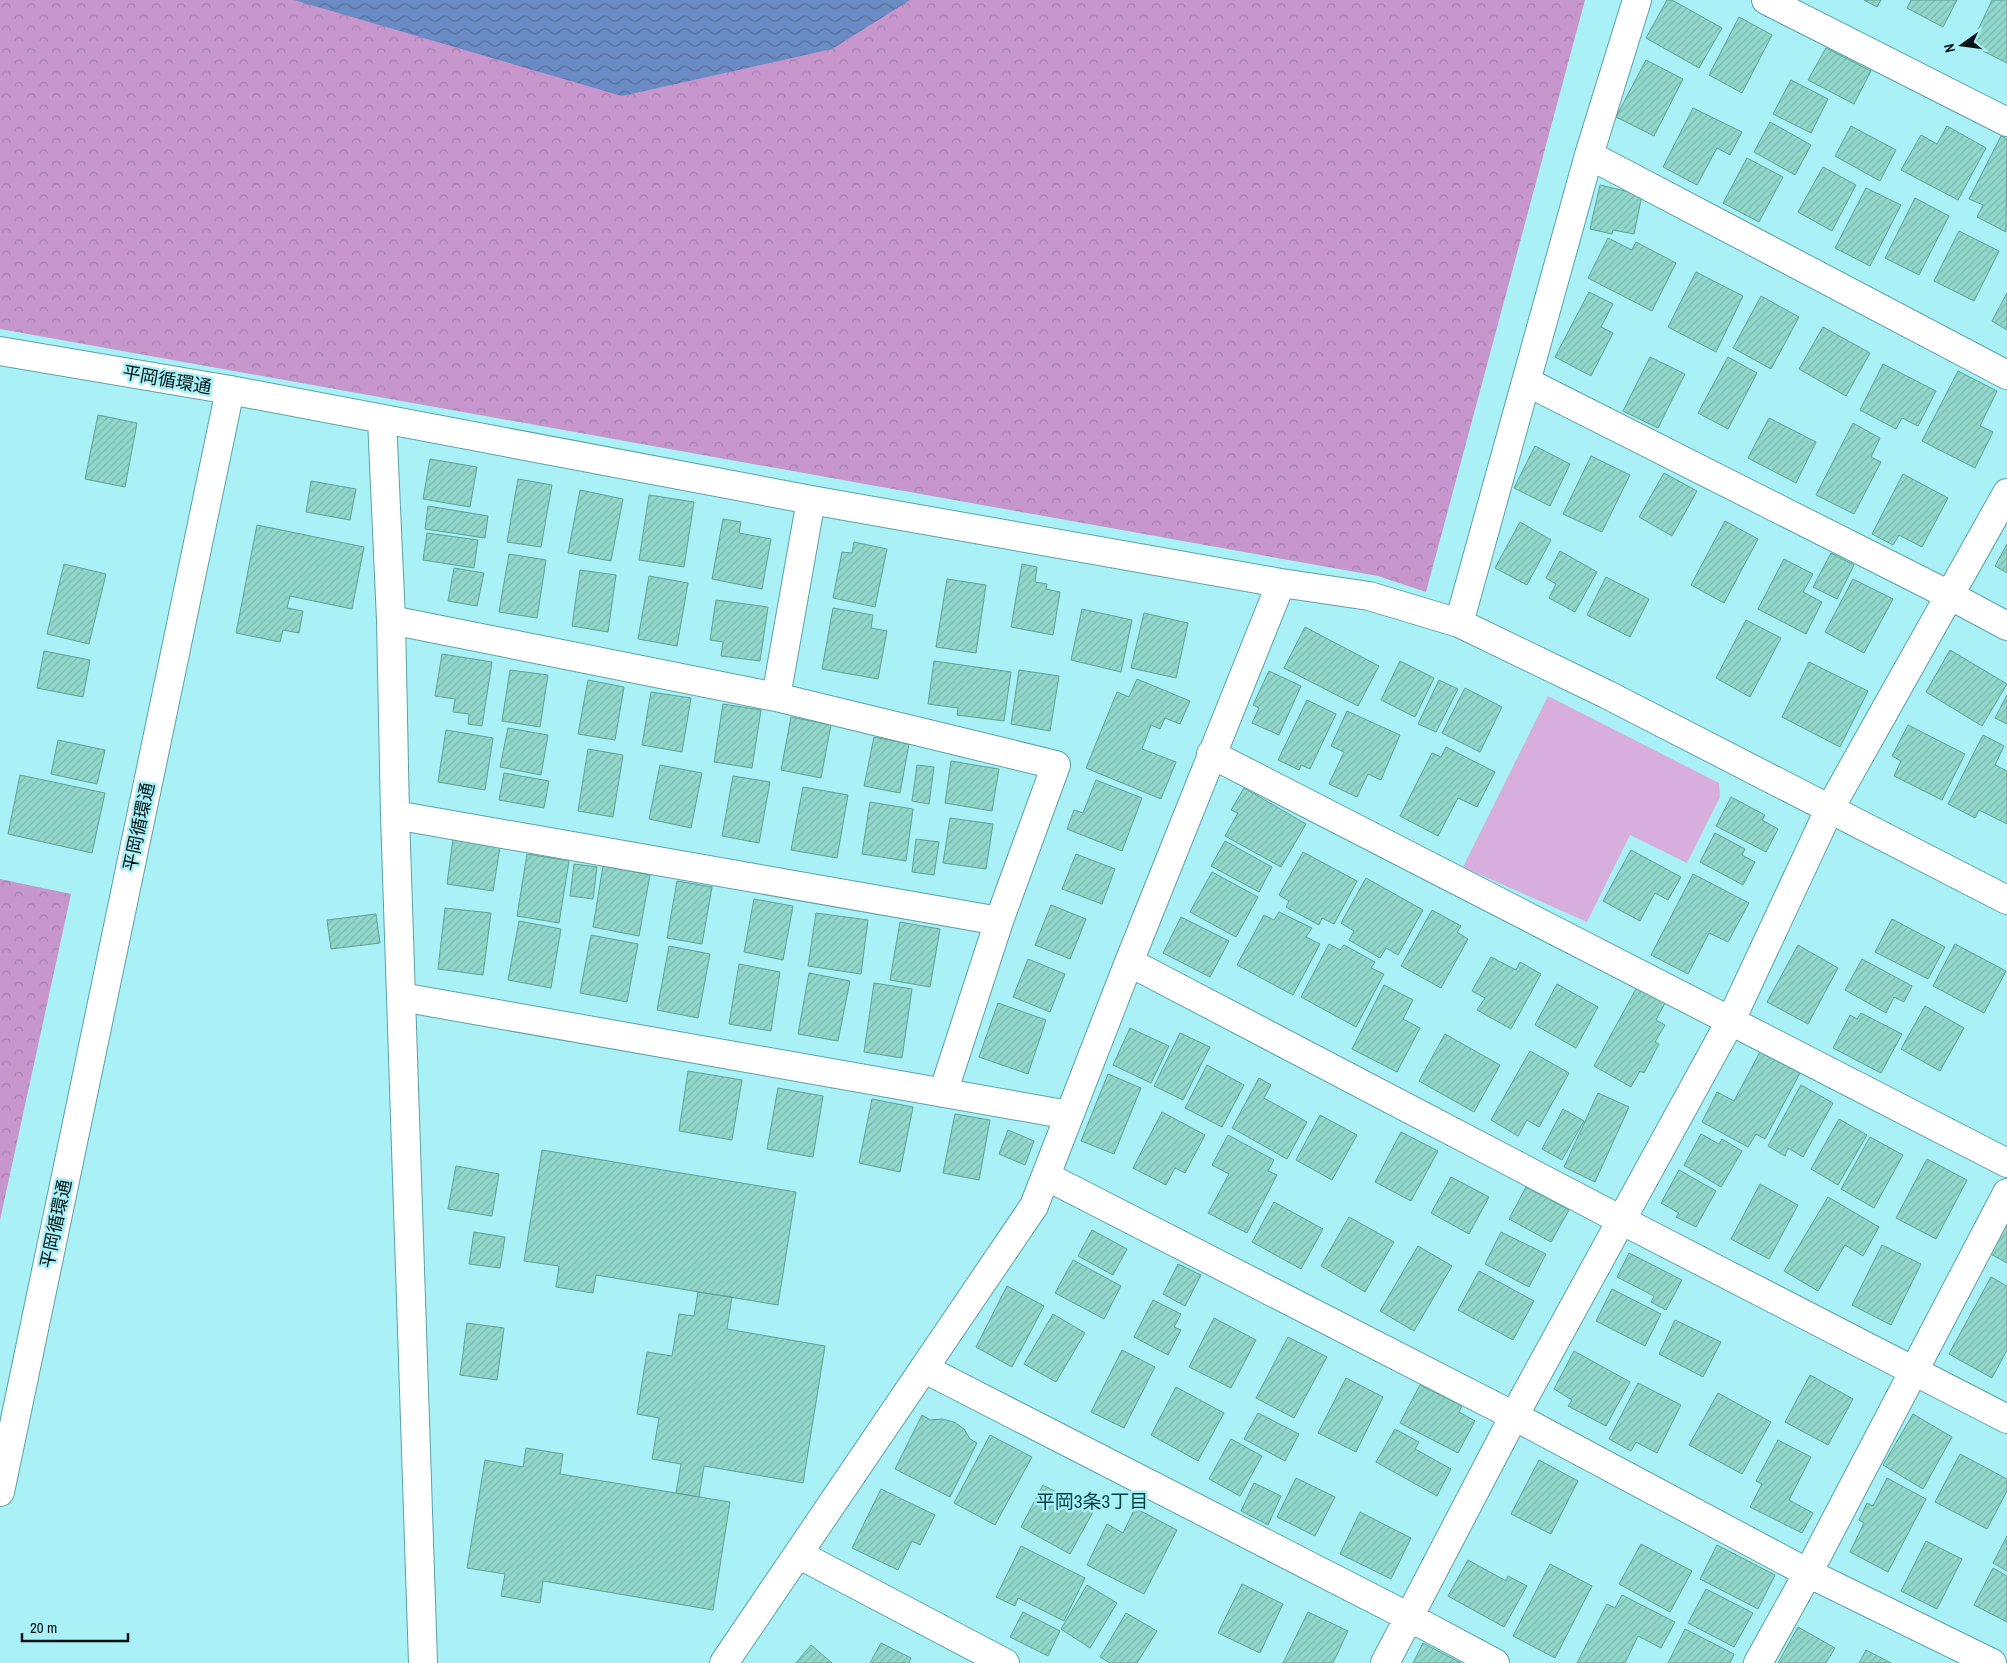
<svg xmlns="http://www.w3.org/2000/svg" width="2007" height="1663" font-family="'Archivo Narrow','Noto Sans JP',sans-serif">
  <defs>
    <pattern id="forest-crowns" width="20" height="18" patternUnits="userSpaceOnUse" patternTransform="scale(1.25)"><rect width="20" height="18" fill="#c696cd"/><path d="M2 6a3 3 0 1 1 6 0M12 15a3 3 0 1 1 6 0" fill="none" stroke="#a880af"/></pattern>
    <pattern id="water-waves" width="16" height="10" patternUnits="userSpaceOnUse" patternTransform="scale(1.25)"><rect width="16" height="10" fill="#6b8bc4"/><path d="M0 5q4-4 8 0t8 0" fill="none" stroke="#56709e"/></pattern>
    <pattern id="building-hatch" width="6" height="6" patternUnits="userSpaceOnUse" patternTransform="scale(1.25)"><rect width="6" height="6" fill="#92d7cb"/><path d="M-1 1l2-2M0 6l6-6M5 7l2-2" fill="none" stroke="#7cb8ad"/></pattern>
  </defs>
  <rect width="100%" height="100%" fill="#a9f1f7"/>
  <path fill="#d8aede" d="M1548,696L1719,783L1720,797L1687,863L1630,835L1587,922L1463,867Z"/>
  <path fill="url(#forest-crowns)" d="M0,0H1585L1426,592L1378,576L0,329Z
    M0,879L71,894L0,1220Z"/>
  <path fill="url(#water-waves)" d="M294,0H910L832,49L622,96Z"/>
  <path fill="url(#building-hatch)" stroke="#5ea296" d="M1667,0H1672L1722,28L1699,68L1646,38Z
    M1864,0H1881L1877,7Z
    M1911,0H1957L1943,27L1907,8Z
    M1992,0H2007V63L1971,45Z
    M1739,17L1772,35L1742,93L1709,75Z
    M1826,48L1871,71L1854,104L1808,80Z
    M1646,60L1683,79L1654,136L1616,117Z
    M1791,80L1828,99L1811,133L1773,114Z
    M1693,108L1742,132L1730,155L1717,148L1697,185L1663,167Z
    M1770,122L1811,145L1795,175L1754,152Z
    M1851,126L1896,150L1880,181L1835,156Z
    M1947,126L1986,148L1958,200L1901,170L1921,135L1937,144Z
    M2001,136L2007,139L2006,232L1977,217L1983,205L1969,199Z
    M1747,158L1783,177L1759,222L1723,203Z
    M1823,167L1856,185L1832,231L1798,212Z
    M1600,185L1642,195L1634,234L1613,230L1612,234L1590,229Z
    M1866,188L1901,205L1870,266L1835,248Z
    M1915,198L1949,216L1919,275L1885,258Z
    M1959,231L1999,251L1974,301L1934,281Z
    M1608,238L1632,250L1636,242L1676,263L1652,311L1588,278Z
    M1696,272L1743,296L1716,352L1668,327Z
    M1589,292L1613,304L1601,327L1613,333L1591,376L1555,357Z
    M2007,293V330L1992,321Z
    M1761,296L1799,317L1771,369L1733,348Z
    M1823,327L1870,353L1846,396L1799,369Z
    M1650,357L1685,374L1658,428L1623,411Z
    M1728,357L1757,373L1728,429L1698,413Z
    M1883,364L1936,391L1918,426L1902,418L1896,429L1860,410Z
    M1958,371L1997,391L1980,426L1993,432L1975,468L1922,441Z
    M98,415L137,423L125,487L85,479Z
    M1769,418L1816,442L1796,483L1748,458Z
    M1853,423L1880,438L1871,457L1881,462L1854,514L1816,495Z
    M1535,446L1570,464L1550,506L1514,488Z
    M1591,456L1630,475L1602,532L1563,514Z
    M430,459L477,467L470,507L423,499Z
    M1664,473L1697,491L1672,536L1639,517Z
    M1903,474L1948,498L1922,547L1899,535L1893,545L1872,534Z
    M518,479L552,485L541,547L507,542Z
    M311,481L356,489L350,520L306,512Z
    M580,490L623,499L611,561L568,553Z
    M649,495L694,502L684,567L639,560Z
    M428,506L488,516L485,538L425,529Z
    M723,519L741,522L739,533L771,539L762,589L712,579Z
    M1725,521L1758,539L1724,603L1691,585Z
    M1520,522L1551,540L1527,585L1495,568Z
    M257,525L364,547L352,609L290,596L287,608L303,611L299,633L283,630L280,642L236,633Z
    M427,533L478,540L474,568L423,560Z
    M854,542L887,549L875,607L833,598L842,552L852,553Z
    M2007,544V573L1995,566Z
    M1560,551L1597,572L1575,612L1549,598L1556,584L1546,578Z
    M1831,553L1854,565L1837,599L1813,587Z
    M509,554L546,560L537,618L499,612Z
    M1784,559L1813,574L1803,592L1822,602L1806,634L1758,609Z
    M64,564L106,574L89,644L47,634Z
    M1022,564L1037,567L1035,582L1047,584L1046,589L1060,592L1053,635L1011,627Z
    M454,568L484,573L477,606L448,601Z
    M580,570L616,575L608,632L572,626Z
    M649,576L688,583L677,646L638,639Z
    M1606,577L1649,599L1630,637L1587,615Z
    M947,579L986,585L976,653L936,647Z
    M1853,579L1893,599L1864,653L1825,632Z
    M716,600L768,607L760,661L721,656L723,642L710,640Z
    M833,608L873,615L871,628L887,631L878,679L822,669Z
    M1082,609L1132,620L1121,672L1071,660Z
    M1144,613L1188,623L1176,678L1131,668Z
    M1746,620L1781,638L1750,697L1716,678Z
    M1305,627L1379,666L1358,706L1284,668Z
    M1950,650L2007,684L1982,726L1926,692Z
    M44,651L90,660L83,697L37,688Z
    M442,654L492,662L482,726L468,724L469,714L453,712L455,699L435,696Z
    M934,661L1011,672L1004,721L957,715L958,708L928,704Z
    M1400,661L1434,678L1415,717L1381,700Z
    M1809,662L1868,691L1840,747L1782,717Z
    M510,670L548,675L540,727L502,721Z
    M1019,670L1059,676L1050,731L1011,724Z
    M1269,671L1301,686L1279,735L1252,723L1259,708L1253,705Z
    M1137,679L1190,701L1180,724L1165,718L1160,729L1151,725L1142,749L1176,762L1161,799L1086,768L1117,692L1129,697Z
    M588,680L624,687L615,740L578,734Z
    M1439,680L1458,689L1436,732L1418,724Z
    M1465,688L1502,707L1480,752L1442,733Z
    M651,692L691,698L682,752L642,745Z
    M2007,695V724L1995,718Z
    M1307,700L1336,714L1310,769L1301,765L1299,770L1278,760Z
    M723,704L761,710L752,768L714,762Z
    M1347,711L1400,735L1381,780L1368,774L1357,797L1329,784L1344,752L1331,746Z
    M791,717L831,725L821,778L781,770Z
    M1908,725L1965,754L1942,800L1894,776L1901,761L1892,756Z
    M508,728L548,735L541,775L500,767Z
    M446,730L493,738L485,790L438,782Z
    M1983,735L2004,746L1995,765L2007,771V824L1979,810L1975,818L1948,804Z
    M874,737L909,744L900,793L864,786Z
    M58,740L105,750L97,784L51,774Z
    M1446,747L1495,772L1477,807L1458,798L1438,836L1400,816L1432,753L1441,757Z
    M588,749L623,755L613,817L578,811Z
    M951,761L999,769L992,811L945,803Z
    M660,765L702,773L691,828L649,819Z
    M917,765L934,767L929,804L912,801Z
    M504,773L549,781L544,808L499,800Z
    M20,775L105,793L92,853L8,834Z
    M733,776L770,782L759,843L722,836Z
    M1096,780L1142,798L1122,851L1067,829L1074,810L1083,813Z
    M803,787L848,795L837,858L791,850Z
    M1244,788L1306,824L1281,867L1225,836L1238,813L1231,810Z
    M1731,797L1765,815L1762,820L1778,829L1766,852L1716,826Z
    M870,802L913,809L906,861L862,854Z
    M950,818L993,824L986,869L943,863Z
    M1715,833L1745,849L1742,855L1755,862L1743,885L1700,862Z
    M453,839L500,847L493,891L447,884Z
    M916,839L939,842L934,875L912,872Z
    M1225,841L1272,867L1259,892L1211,866Z
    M1631,850L1681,877L1668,900L1655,893L1640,921L1603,901Z
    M1303,852L1357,881L1334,924L1322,918L1319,925L1286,907L1289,901L1279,895Z
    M527,854L569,861L559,923L517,916Z
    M1076,854L1115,869L1102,904L1062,889Z
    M574,864L597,867L593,899L570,896Z
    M603,866L650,875L639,936L593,927Z
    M1212,872L1258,897L1236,937L1190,912Z
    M1693,874L1749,903L1728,942L1709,933L1688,974L1651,955Z
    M1366,878L1423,910L1398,955L1386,948L1380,958L1349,940L1354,931L1341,923Z
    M677,881L712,887L702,944L667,938Z
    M754,899L793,906L783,960L744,952Z
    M1051,905L1086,919L1070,959L1035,945Z
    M445,908L491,913L483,975L438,969Z
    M1432,910L1461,926L1457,932L1468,939L1441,988L1401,966Z
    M1279,912L1312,928L1306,937L1320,944L1293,995L1237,965L1264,915L1274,920Z
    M816,913L868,920L861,974L808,966Z
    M376,914L380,943L331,949L327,920Z
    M1181,917L1229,941L1210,977L1163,953Z
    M1892,919L1945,947L1928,979L1875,952Z
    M519,921L561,929L551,988L508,980Z
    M900,922L940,929L930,987L890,980Z
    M591,935L638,944L627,1002L580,993Z
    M1329,944L1340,950L1344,945L1375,962L1371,968L1384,974L1356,1027L1301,997Z
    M1955,944L2006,971L1984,1013L1933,986Z
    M1798,945L1838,968L1808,1024L1767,1002Z
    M669,946L710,954L698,1018L657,1010Z
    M1491,957L1516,970L1520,962L1541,974L1511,1029L1477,1010L1485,998L1472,991Z
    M1028,959L1065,974L1050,1012L1013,997Z
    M1862,959L1912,986L1904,1002L1894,997L1886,1013L1845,990Z
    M739,964L780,972L771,1031L729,1024Z
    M809,973L850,981L838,1041L798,1034Z
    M874,983L912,989L902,1058L864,1052Z
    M1557,984L1598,1007L1576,1048L1535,1025Z
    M1384,985L1413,1000L1403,1019L1420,1028L1397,1072L1352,1049Z
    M1637,987L1665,1003L1656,1020L1665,1025L1655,1042L1659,1044L1644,1073L1640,1071L1631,1087L1594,1066Z
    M998,1003L1046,1020L1028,1074L979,1057Z
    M1925,1006L1964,1028L1940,1071L1901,1049Z
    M1861,1013L1902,1034L1881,1073L1833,1048L1850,1015L1857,1019Z
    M1130,1028L1169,1046L1151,1083L1113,1065Z
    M1180,1033L1210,1047L1183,1100L1154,1086Z
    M1445,1034L1500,1065L1474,1112L1419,1081Z
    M1530,1051L1569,1073L1539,1127L1527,1120L1518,1136L1491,1120Z
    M1760,1052L1800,1073L1765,1139L1756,1134L1748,1147L1702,1122L1717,1092L1734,1101Z
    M1207,1065L1244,1085L1222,1127L1185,1108Z
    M688,1071L742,1080L732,1140L679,1131Z
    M1108,1074L1141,1088L1114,1154L1081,1141Z
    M1259,1078L1271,1085L1264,1098L1307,1122L1287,1159L1232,1128Z
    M1801,1085L1833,1103L1803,1157L1788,1148L1785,1156L1768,1146Z
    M778,1088L823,1096L813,1157L767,1149Z
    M1598,1093L1629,1107L1595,1182L1564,1167Z
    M872,1099L913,1107L900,1172L859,1163Z
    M1563,1109L1584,1121L1562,1160L1542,1149Z
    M1162,1112L1205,1135L1185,1173L1175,1168L1166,1185L1133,1168Z
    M955,1114L990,1120L979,1180L943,1173Z
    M1320,1115L1357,1135L1332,1180L1296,1160Z
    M1839,1119L1867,1135L1838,1185L1811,1169Z
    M1008,1130L1034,1141L1025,1165L999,1154Z
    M1401,1132L1438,1151L1411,1201L1375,1182Z
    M1701,1134L1719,1144L1722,1139L1742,1151L1721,1187L1684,1165Z
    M1228,1135L1274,1160L1268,1171L1277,1175L1247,1233L1208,1213L1229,1174L1212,1165Z
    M1870,1137L1903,1155L1874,1208L1841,1189Z
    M542,1150L796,1192L778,1305L596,1275L593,1293L556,1287L559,1266L524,1261Z
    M1927,1159L1967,1180L1936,1239L1896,1218Z
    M456,1166L499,1174L492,1216L448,1209Z
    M1679,1170L1716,1191L1696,1227L1676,1217L1679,1213L1661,1203Z
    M1451,1177L1489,1197L1469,1234L1431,1213Z
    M1760,1184L1798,1205L1769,1259L1731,1239Z
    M1526,1187L1569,1210L1551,1242L1509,1219Z
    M1828,1197L1879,1227L1863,1256L1845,1245L1818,1291L1784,1271Z
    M1274,1202L1323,1229L1301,1269L1252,1242Z
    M1349,1217L1394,1242L1365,1292L1321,1266Z
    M2007,1220V1263L1989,1253Z
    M1092,1230L1127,1249L1113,1275L1078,1256Z
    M474,1232L505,1237L500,1268L469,1264Z
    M1501,1232L1546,1254L1529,1287L1485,1264Z
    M1882,1245L1921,1264L1891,1325L1852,1305Z
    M1418,1246L1452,1266L1414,1331L1380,1311Z
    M1629,1253L1682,1280L1666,1310L1651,1302L1654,1296L1617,1277Z
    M1073,1260L1121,1286L1104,1319L1055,1293Z
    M1178,1264L1201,1275L1185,1306L1163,1294Z
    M1479,1271L1534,1301L1513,1340L1458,1310Z
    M1991,1277L2007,1286V1350L1992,1378L1949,1354Z
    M1007,1286L1044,1306L1012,1367L976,1347Z
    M1612,1289L1661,1314L1645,1346L1596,1321Z
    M698,1292L732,1297L727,1329L825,1346L803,1483L704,1466L699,1497L676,1493L681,1464L652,1459L659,1418L637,1414L647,1352L672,1356L679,1314L694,1316Z
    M1153,1300L1181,1314L1174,1327L1181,1330L1168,1355L1134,1337Z
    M1053,1314L1085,1333L1056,1382L1024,1364Z
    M1214,1318L1256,1340L1231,1388L1189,1367Z
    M1675,1320L1721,1342L1703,1377L1659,1354Z
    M467,1323L504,1328L497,1380L460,1375Z
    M1288,1337L1327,1357L1294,1418L1256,1398Z
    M1122,1350L1155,1367L1124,1428L1091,1412Z
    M1574,1351L1630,1382L1606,1426L1568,1406L1572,1400L1554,1389Z
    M1810,1375L1853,1399L1828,1445L1785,1422Z
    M1346,1378L1383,1397L1356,1452L1318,1433Z
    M1638,1383L1681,1405L1657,1453L1636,1442L1631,1451L1609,1439Z
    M1420,1385L1462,1406L1459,1412L1475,1421L1458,1453L1400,1423Z
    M1176,1387L1224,1413L1198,1461L1151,1435Z
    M1718,1393L1771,1422L1742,1474L1689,1445Z
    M1258,1413L1299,1434L1285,1461L1244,1439Z
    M1913,1414L1952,1437L1923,1489L1883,1465Z
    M922,1415L930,1420L942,1419L954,1422L964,1429L970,1439L977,1443L950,1497L895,1469Z
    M1395,1429L1419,1442L1415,1449L1451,1469L1437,1496L1376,1462Z
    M990,1435L1032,1457L995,1525L954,1503Z
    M1231,1439L1262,1456L1240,1496L1209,1479Z
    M1778,1440L1811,1457L1789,1500L1813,1513L1802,1533L1750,1507L1762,1484L1756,1481Z
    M526,1448L563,1454L560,1474L730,1502L713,1610L543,1581L540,1603L501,1596L505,1574L467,1568L485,1460L523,1467Z
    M1960,1454L2007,1479V1491L1987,1529L1935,1502Z
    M1539,1460L1578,1481L1551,1534L1511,1514Z
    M1296,1478L1335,1497L1315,1536L1277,1517Z
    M1887,1478L1926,1499L1888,1572L1850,1552L1864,1523L1859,1520L1867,1503L1873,1506Z
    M1254,1483L1281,1496L1268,1525L1241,1511Z
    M1043,1485L1093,1512L1070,1554L1021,1527Z
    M881,1489L935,1515L920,1545L912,1541L898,1570L852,1548Z
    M1135,1508L1177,1530L1144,1594L1087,1565L1107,1524L1123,1533Z
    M1360,1512L1411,1538L1391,1579L1340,1554Z
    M2007,1536V1571L1993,1563Z
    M1926,1541L1962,1559L1937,1609L1901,1591Z
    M1641,1544L1692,1571L1670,1612L1619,1584Z
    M1717,1545L1775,1575L1758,1609L1700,1579Z
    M1021,1546L1085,1578L1064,1621L1018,1598L1015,1606L996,1597Z
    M1468,1560L1506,1581L1508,1576L1527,1586L1504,1627L1448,1596Z
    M1550,1564L1592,1586L1555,1658L1513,1636Z
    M1993,1568L2007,1576V1622L1974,1605Z
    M1242,1584L1283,1604L1260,1653L1218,1633Z
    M1087,1585L1117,1603L1090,1648L1061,1629Z
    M1706,1589L1753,1613L1734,1647L1688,1623Z
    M1622,1595L1675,1622L1661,1648L1638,1636L1625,1663H1577L1607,1604L1615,1608Z
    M1023,1612L1060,1631L1048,1656L1010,1637Z
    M1308,1612L1348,1631L1333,1663H1283Z
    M1126,1613L1157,1631L1137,1663H1110L1100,1657Z
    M1798,1627L1835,1648L1826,1663H1778Z
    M1685,1629L1734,1654L1730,1663H1668Z
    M881,1643L911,1658L909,1663H870Z
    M1423,1643L1461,1663H1413Z
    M811,1645L832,1663H796Z
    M1866,1650L1891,1663H1859Z"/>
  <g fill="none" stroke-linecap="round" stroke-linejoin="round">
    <defs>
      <path id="street" d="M1766,0L2007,122
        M1589,155L2007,375
        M1527,382L1949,595L2007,626
        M230,390L811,500L1281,583L1369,596L1459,623L1606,694L2007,900
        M382,419L391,620L395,815L423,1663
        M391,620L776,697L1056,765L999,921L943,1093
        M1459,623L1589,155L1637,0
        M776,697L811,500
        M1211,754L2007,1163
        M395,815L999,921
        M1129,962L1621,1220L2007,1419
        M401,997L1069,1115
        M1046,1176L1514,1416L1808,1573L1992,1663
        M925,1369L1409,1617L1495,1663
        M798,1554L1005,1663
        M724,1663L1034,1206L1129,962L1281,583
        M1385,1663L1514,1416L1731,1020L1829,810L2007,493
        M1758,1663L1808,1573L2007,1193"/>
      <path id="secondary" d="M0,351L230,390L0,1492"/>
    </defs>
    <use href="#street" stroke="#5ba2a7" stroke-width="30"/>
    <use href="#secondary" stroke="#5ba2a7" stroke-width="30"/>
    <use href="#street" stroke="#fff" stroke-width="28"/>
    <use href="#secondary" stroke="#fff" stroke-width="28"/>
  </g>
  <g text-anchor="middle" stroke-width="5" stroke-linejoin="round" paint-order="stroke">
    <g font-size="18" fill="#001214" stroke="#a9f1f7">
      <text transform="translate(167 380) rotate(10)" y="6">平岡循環通</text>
      <text transform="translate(139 827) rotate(-78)" y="6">平岡循環通</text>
      <text transform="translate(56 1224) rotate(-78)" y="6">平岡循環通</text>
    </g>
    <g font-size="19" fill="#003f44" stroke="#a9f1f7">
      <text x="1092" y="1508">平岡3条3丁目</text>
    </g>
  </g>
  <g transform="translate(1962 45) rotate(256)" stroke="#a9f1f7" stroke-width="4" paint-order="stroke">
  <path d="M0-4L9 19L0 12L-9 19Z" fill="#001214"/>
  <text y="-8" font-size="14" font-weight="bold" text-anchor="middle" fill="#001214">N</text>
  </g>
  <path d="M22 1633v8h106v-8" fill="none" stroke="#001214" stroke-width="2.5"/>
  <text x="30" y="1633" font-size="15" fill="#001214" stroke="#a9f1f7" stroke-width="4" paint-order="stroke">20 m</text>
</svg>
